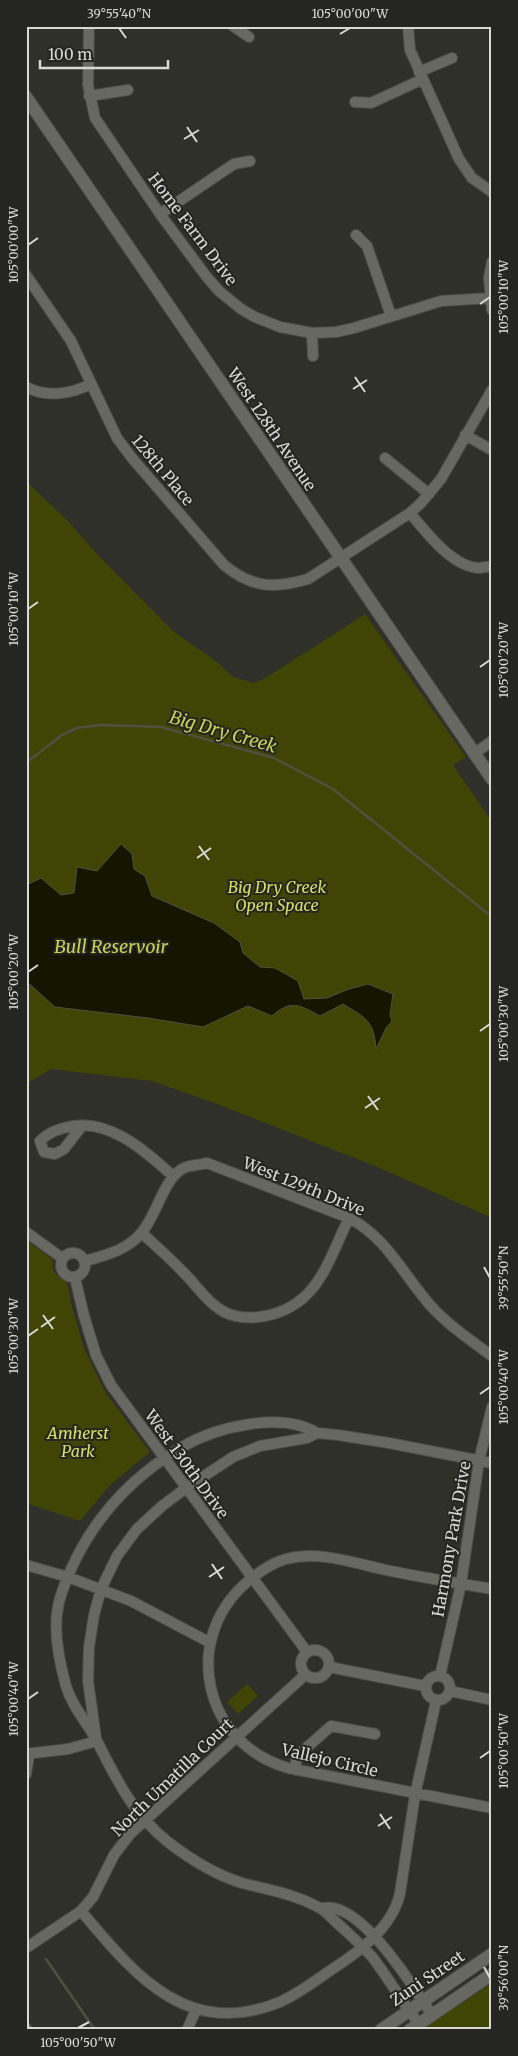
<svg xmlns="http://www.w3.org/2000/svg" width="518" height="2056" font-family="Merriweather,serif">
  <rect width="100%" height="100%" fill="#2f302a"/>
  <path fill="#404405" d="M26,481L68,521L97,554L174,632L216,661L233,677L254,683L267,677L365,614L466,757L453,765L492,822V1218L375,1166L217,1104L152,1081L51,1069L26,1084Z
    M26,1240L52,1259L54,1272L67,1283L72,1307L84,1348L105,1392L150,1452L110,1485L80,1521L26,1503Z
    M247,1684L258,1696L238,1714L227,1702Z
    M492,1983V2030H421Z"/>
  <path fill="#141600" stroke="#4f5040" d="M121,844L132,854L134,869L145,876L152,896L214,923L240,942L243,953L260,967L275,968L298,981L304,999L327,998L349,989L368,984L393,994L390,1015L392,1021L386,1028L376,1049C374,1021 366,1018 343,1004L320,1016C300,1005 291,999 272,1016L248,1006L203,1027L148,1018L55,1007L26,981V885L41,878L61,895L74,893L77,867L97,871Z"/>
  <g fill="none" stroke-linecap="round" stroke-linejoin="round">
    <path stroke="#4f5040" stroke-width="2.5" d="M26,763L62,735L77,728L101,725L161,727L274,758L333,789L492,917
      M46,1959L95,2030"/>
    <defs>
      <path id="street" d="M89,26L88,85L95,118L160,214L206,276L219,291L241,309L255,317L280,327L312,333L336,332L354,328L441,301L490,298
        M233,26L249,37
        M408,26L410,50L459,159L472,178L492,192
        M419,72L452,58
        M89,96L128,90
        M355,102L371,103L423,79
        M160,214L234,164L250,161
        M356,235L367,246L391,316
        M492,262L489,278L492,310
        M26,275L71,341L117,438L132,458L224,565C252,588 274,589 308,579L410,513L421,503L441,479L492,390
        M312,333L313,356
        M26,387C47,398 71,394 91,384
        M465,435L492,450
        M385,458L429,494
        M410,513C426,532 453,568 480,568C484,567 488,566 492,567
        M475,753L492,741
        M82,1126L64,1149L55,1154L44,1152L40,1141C48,1133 54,1131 64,1128C106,1115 144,1150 173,1176
        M26,1232L62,1258
        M142,1233C157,1247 172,1260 186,1275C197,1286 207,1302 221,1310C233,1318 251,1319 265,1316C318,1306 328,1261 349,1218
        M61 1265a12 12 0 1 1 24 0a12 12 0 1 1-24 0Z
        M85,1261C106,1255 128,1250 142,1232C157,1215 164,1177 184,1168C190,1165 200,1165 207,1163L349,1218C386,1237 403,1274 430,1305C448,1325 470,1340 492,1356
        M75,1278L84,1316L96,1355L111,1385L307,1652
        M317,1433C281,1411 216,1427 182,1447C133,1476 96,1515 72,1567C67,1579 60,1594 58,1607C53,1632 59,1661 66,1686C73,1709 88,1723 98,1743C117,1781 134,1815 168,1842C190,1859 216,1875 242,1883C269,1890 294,1894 318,1907C325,1910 330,1917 336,1922C349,1934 362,1945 373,1958C389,1979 403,2003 419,2024
        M26,1565L68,1577L131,1601L209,1642
        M492,1589C458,1583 424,1578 391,1571C356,1564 321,1550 286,1559C271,1563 259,1572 247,1582C180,1640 204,1744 288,1768L492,1808
        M301 1664a14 14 0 1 1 28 0a14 14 0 1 1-28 0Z
        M329,1667L425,1686
        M426 1688a12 12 0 1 1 24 0a12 12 0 1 1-24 0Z
        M440,1676L461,1584L479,1461L492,1407
        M450,1691L492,1700
        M96,1738L88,1681L89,1647L94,1615L101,1589L117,1556L137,1529L162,1506L186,1488L233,1457L260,1446L307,1438L317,1433L338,1435L389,1443L492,1463
        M26,1754L68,1749L97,1741
        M296,1770V1757L331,1726L375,1734
        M26,1774L29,1755
        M322,1908C325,1908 330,1907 333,1908C368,1914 413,1986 432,2015
        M81,1911C135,1975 187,2040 280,2002C298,1994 315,1981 331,1970C359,1952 393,1927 400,1893L415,1795L436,1701
        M26,1948L81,1911L93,1897L114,1855L130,1834L305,1675
        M26,2028L27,2030
        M187,2030L196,2010"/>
      <path id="secondary" d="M26,97L492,779
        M381,2030L492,1954
        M410,2030L492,1974"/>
    </defs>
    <use href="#street" stroke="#4d4e49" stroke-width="12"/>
    <use href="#secondary" stroke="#4d4e49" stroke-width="14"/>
    <use href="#street" stroke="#676861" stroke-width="10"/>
    <use href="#secondary" stroke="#676861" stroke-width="12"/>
  </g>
  <path fill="none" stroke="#d8d9d5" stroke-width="2" d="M119,28L126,38M340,34L350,28M187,127L197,142M184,139L199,130M28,245L38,238M480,304L490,297M355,377L365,392M353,389L367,380M28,609L38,602M480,667L490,660M199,846L209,860M197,858L211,848M28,972L38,965M480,1031L490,1024M368,1096L378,1110M365,1108L380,1098M484,1267L490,1278M43,1315L53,1329M41,1327L55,1317M28,1336L38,1329M480,1394L490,1387M212,1564L222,1579M209,1577L224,1567M28,1699L38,1692M480,1758L490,1751M380,1814L390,1829M378,1826L392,1817M484,1967L490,1978M78,2028L89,2022"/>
  <g text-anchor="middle" stroke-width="4" stroke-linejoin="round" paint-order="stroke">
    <g font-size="16" fill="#d8d9d5" stroke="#252621">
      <text transform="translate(193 229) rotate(53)" y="6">Home Farm Drive</text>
      <text transform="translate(272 429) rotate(56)" y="6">West 128th Avenue</text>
      <text transform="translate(163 470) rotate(50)" y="6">128th Place</text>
      <text transform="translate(304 1186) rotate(22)" y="6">West 129th Drive</text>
      <text transform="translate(187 1464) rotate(54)" y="6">West 130th Drive</text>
      <text transform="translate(451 1539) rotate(-80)" y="6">Harmony Park Drive</text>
      <text transform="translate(330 1760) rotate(13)" y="6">Vallejo Circle</text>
      <text transform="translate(172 1777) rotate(-44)" y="6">North Umatilla Court</text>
      <text transform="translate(427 1978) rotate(-34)" y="6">Zuni Street</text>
    </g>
    <g font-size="16" font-style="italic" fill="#d5e164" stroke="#252621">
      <text x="277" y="893">Big Dry Creek<tspan x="277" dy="18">Open Space</tspan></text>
      <text x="78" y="1439">Amherst<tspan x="78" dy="18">Park</tspan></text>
    </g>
    <g font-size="18" font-style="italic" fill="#c9d456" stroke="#252621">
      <text transform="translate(223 732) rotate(16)" y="6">Big Dry Creek</text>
      <text x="111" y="953">Bull Reservoir</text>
    </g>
  </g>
  <rect width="518" height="2056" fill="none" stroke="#252621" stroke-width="55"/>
  <path d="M40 60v8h128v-8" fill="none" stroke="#d8d9d5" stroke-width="2.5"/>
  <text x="48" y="60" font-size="15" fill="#d8d9d5" stroke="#252621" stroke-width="4" paint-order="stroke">100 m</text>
  <rect x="28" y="28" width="462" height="2000" fill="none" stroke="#d8d9d5" stroke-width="2"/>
  <g font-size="12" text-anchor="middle" fill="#d8d9d5">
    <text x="119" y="18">39°55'40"N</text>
    <text x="350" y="18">105°00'00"W</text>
    <text transform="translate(14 245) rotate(-90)" y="4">105°00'00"W</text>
    <text transform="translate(504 297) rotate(-90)" y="4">105°00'10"W</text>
    <text transform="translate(14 609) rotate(-90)" y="4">105°00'10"W</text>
    <text transform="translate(504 660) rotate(-90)" y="4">105°00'20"W</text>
    <text transform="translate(14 972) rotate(-90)" y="4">105°00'20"W</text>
    <text transform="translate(504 1024) rotate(-90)" y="4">105°00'30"W</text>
    <text transform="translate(504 1278) rotate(-90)" y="4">39°55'50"N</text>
    <text transform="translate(14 1336) rotate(-90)" y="4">105°00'30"W</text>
    <text transform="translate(504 1387) rotate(-90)" y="4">105°00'40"W</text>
    <text transform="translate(14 1699) rotate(-90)" y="4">105°00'40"W</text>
    <text transform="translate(504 1751) rotate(-90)" y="4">105°00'50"W</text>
    <text transform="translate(504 1978) rotate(-90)" y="4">39°56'00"N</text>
    <text x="78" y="2047">105°00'50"W</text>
  </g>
</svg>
